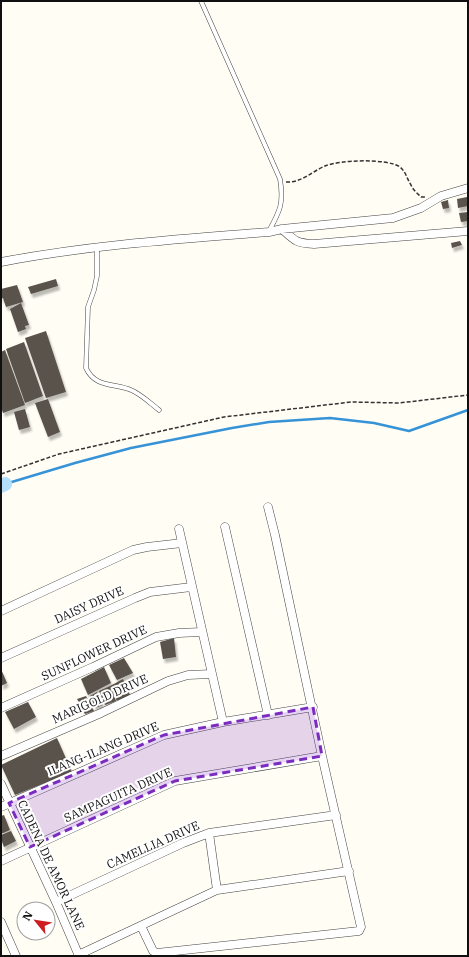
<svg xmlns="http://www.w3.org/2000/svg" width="469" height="957" font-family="'IBM Plex Serif',serif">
  <defs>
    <filter id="shadow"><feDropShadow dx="2" dy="4" stdDeviation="1" flood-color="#0004"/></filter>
  </defs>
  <rect width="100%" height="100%" fill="#fffdf4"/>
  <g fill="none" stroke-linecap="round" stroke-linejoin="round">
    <path stroke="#3693d7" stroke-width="2.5" d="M5,484L75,463L131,448L232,428L269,422L330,418L374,423L409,431L468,410"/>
    <path stroke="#b4dffb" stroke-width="14" d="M1,486L5,484"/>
  </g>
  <path fill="#5a524c" filter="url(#shadow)" d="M467,197L468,206L458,208L457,199Z
    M448,200L449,208L443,209L441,202Z
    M468,212V221L461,222L459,213Z
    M460,241L462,245L452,248L451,243Z
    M56,279L58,286L31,294L28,287Z
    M17,285L23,302L6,307L3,298L1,299V289Z
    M21,303L29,325L25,326L26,329L18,332L10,309Z
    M46,331L66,392L46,398L25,338Z
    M24,342L43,396L25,403L6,349Z
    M5,350L25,405L3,413L1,407V352Z
    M48,399L60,432L48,437L35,403Z
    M25,409L30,427L19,430L14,412Z
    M174,638L176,657L163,659L160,642Z
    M124,658L133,673L117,680L109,665Z
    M104,667L111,683L88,695L81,679Z
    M1,669L7,683L1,686Z
    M123,679L130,695L117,701L110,686Z
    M110,686L116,701L105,705L99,691Z
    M97,692L103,705L95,708L90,696Z
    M86,696L94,711L85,714L77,699Z
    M28,702L36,717L14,729L5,712Z
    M57,738L72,772L15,795L1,765Z
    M4,815L10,830L1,834V816Z
    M11,831L16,841L4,847L1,839V835Z"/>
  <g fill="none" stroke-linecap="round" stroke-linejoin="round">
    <defs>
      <path id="lane" d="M201,1L280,179C284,203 280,211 269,231
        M97,247V276L94,290L88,307L86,368C95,388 115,383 131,390C141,394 150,403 159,410"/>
      <path id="street" d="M282,229C295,241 296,243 314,244L468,231
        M1,262C89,245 179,239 269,232L282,229L393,218L421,208L441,196L468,188
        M225,527L268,715
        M179,529L223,722
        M1,611L133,550L147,547L182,543
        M1,658L135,598L150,592L191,587
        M1,708L93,667L156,637L179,633L201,632
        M1,756L101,713L168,681L188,675L212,674
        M1,784L56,902L79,956
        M1,807L164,735L223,722L313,707
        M209,833L217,890
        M1,861L175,781L322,756
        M56,902L183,843L209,833L336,815
        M1,922L16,956
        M141,926L153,951L157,953L359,931L361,927L322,756L275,535L268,507
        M78,955L217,890L349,871"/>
    </defs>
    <use href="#lane" stroke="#434343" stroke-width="5"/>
    <use href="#street" stroke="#434343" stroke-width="9"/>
    <path stroke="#323232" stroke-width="1.5" stroke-dasharray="4 2" stroke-linecap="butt" d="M286,182C301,183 311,172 325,166C339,160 387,158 400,167C406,172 407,179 411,185C413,190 417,193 421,197H425
      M1,474L59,454L224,417L351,402L399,403L468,395"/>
    <use href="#lane" stroke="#fff" stroke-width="4"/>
    <use href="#street" stroke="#fff" stroke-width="8"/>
  </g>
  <path fill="#7b2cbf" fill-opacity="0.2" stroke="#7b2cbf" stroke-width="3" stroke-dasharray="8 5" stroke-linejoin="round" d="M313,707L322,756L175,781L30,847L9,803L164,735Z"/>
  <g text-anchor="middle" stroke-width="4" stroke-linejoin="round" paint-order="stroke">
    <g font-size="12" fill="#101010" stroke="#fff">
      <text transform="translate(89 605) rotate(-24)" y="4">DAISY DRIVE</text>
      <text transform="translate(94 653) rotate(-25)" y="4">SUNFLOWER DRIVE</text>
      <text transform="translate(100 699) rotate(-24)" y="4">MARIGOLD DRIVE</text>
      <text transform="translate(103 749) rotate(-23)" y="4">ILANG-ILANG DRIVE</text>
      <text transform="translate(118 795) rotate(-24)" y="4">SAMPAGUITA DRIVE</text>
      <text transform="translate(153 845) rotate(-24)" y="4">CAMELLIA DRIVE</text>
      <text transform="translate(51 865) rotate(65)" y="4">CADENA DE AMOR LANE</text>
    </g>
  </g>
  <rect width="469" height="957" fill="none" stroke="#101010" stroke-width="4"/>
  <g transform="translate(36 921) rotate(300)"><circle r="19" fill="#ffffff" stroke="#9f9f9f"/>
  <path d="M0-3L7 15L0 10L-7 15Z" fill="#cc1d21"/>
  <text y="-6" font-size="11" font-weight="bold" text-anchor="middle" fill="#101010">N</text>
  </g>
</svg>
